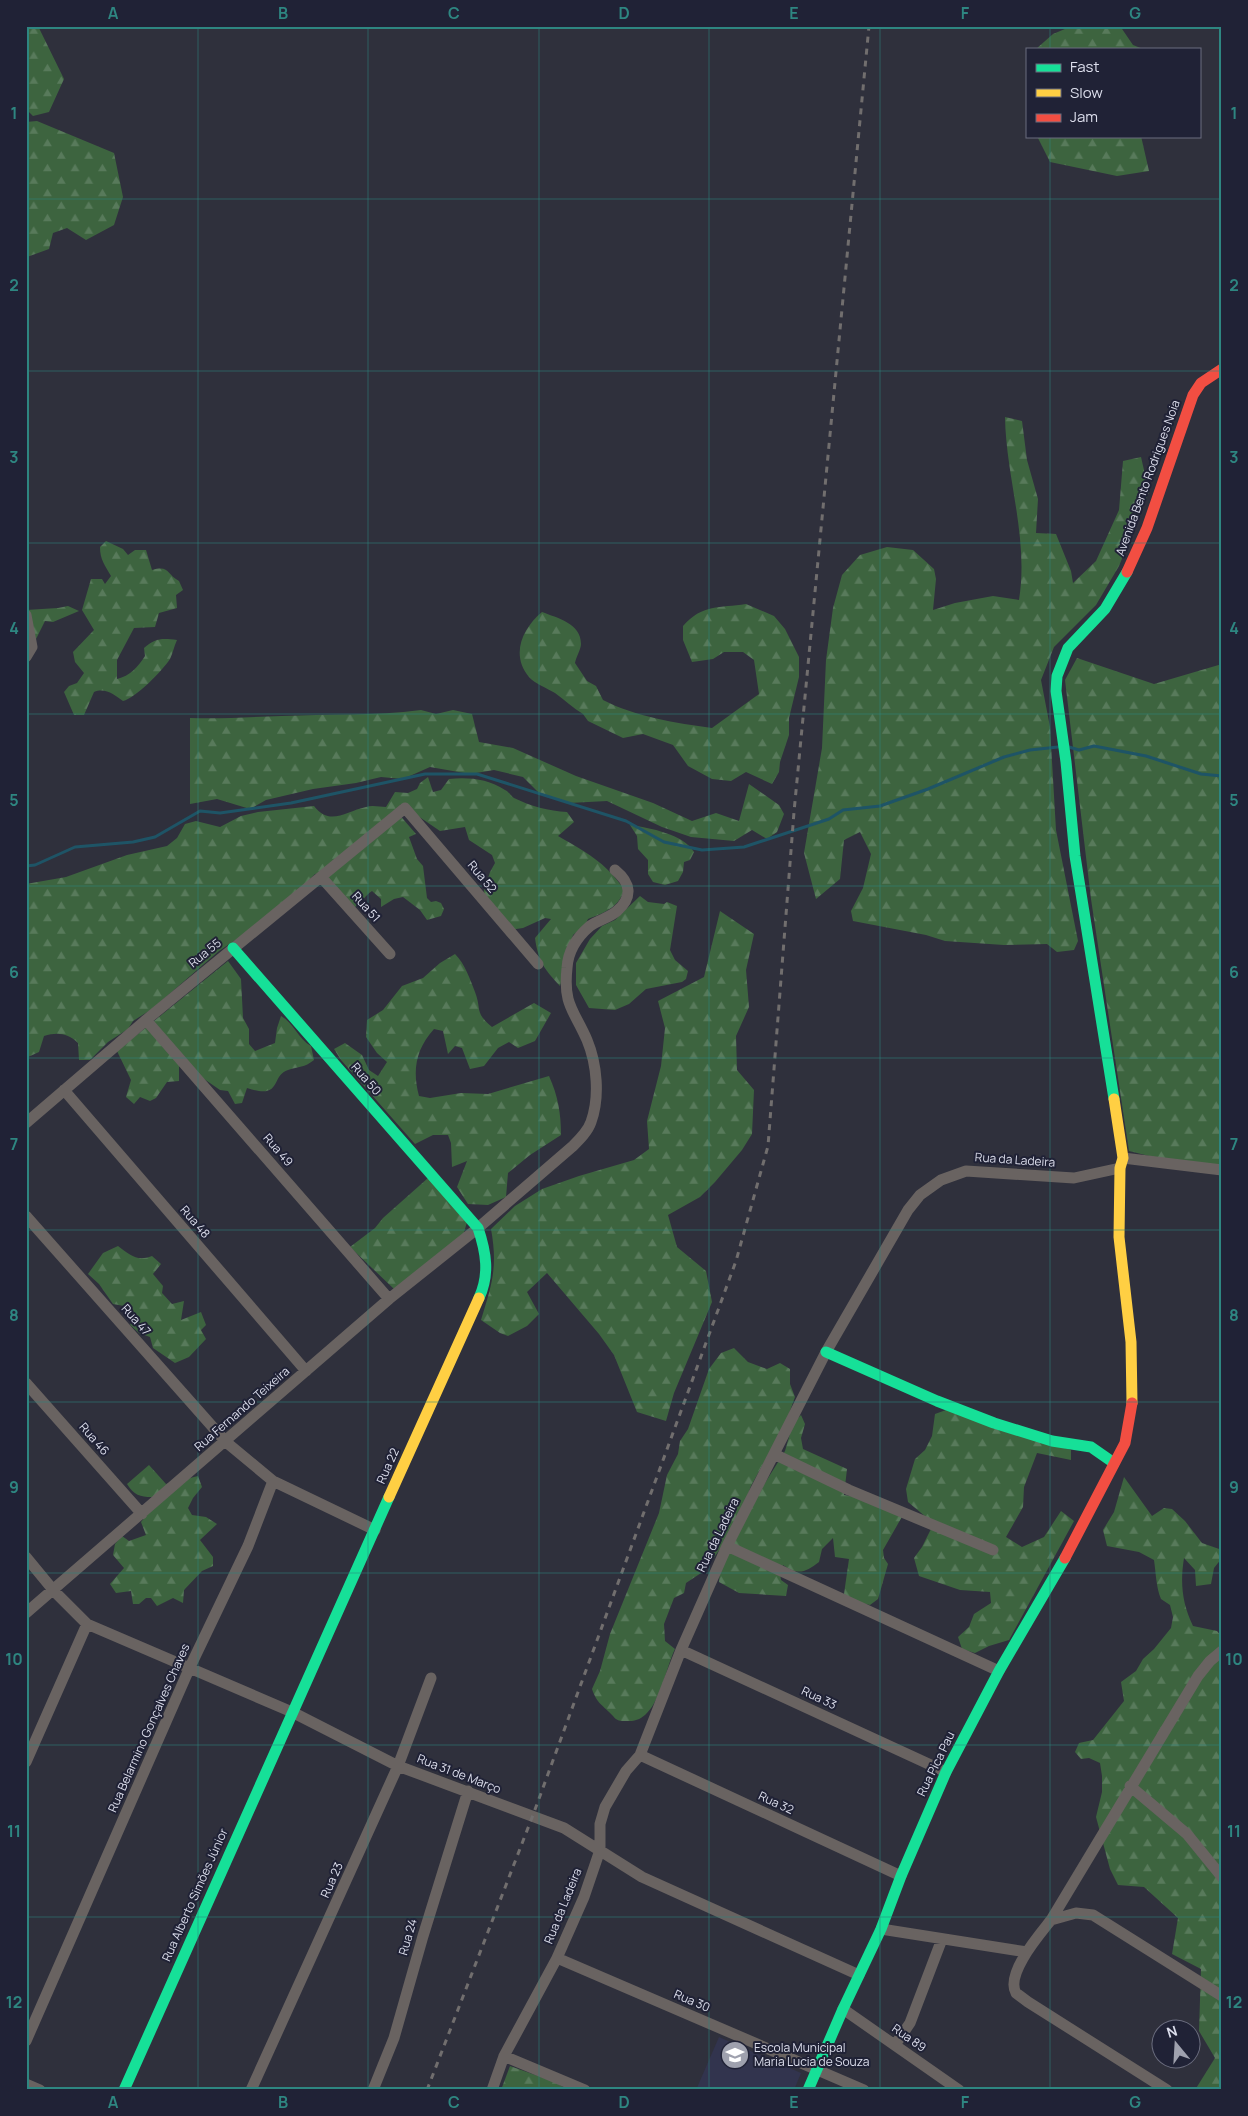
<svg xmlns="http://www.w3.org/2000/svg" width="1248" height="2116" font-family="Manrope,sans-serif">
  <defs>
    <pattern id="forest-firs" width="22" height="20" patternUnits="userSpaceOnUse" patternTransform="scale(1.25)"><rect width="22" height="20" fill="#3d643f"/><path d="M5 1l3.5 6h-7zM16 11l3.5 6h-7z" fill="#587a5b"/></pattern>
  </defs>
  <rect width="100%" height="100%" fill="#2f303c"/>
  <path fill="#32344e" d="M719,2037L801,2073L794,2090H696Z"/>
  <path fill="url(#forest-firs)" d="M26,26H38L64,79L49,112L33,116L26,109Z
    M1072,26H1120L1133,45L1143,49H1036L1053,34Z
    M37,121L114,153L123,197L114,225L86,240L67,228L53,233L49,249L27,257L26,122Z
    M1037,136H1141L1149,171L1117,176L1050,162Z
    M1005,417L1022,421L1027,460L1038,499L1036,533L1056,534L1071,571L1073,583L1096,561L1119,510L1123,461L1141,457L1149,492L1119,566L1096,605L1054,647L1041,680L1050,727L1056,830L1078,941L1074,950L1057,952L1047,944L1004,945L945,941L926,935L853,921L851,911L863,888L871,854L860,832L844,840L840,879L816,899L804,853L822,748L826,660L833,608L842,575L860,555L887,547L913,550L934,569L936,579L933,610L955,603L993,596L1019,600C1029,538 1006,478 1005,417Z
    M106,541L123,549L128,555L135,550H146L152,570C170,565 166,574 179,581L183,590L176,595L177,608L159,613L155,627L134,628L117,660V679C130,676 138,667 145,656L144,648C155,638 162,638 177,640C174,646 173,653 170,659C162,671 136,698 123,701C115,695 105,687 94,692L84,715H74L64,692L69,686L77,683L84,673L75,662L73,652L94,630L82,610L91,579H102L105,584L111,576C105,565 100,560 100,547Z
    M746,604L774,616L785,629L799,657V677L789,718V735L780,762L779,772L772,784L746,772L731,781L712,779L688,766L673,745L643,734L623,738L588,721L583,714C573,708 565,700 555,693C547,688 535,684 529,677C510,654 523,628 542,612C557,618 581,623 581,644C581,649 576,657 575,663L587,681L596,686L603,700C636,717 676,723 712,728L759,694L754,660L743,652H724L713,659L692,662L683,640V626C702,604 720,608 746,604Z
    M68,606L79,611L53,622L45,621L32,647L26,610L58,608Z
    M1077,658L1154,684L1222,664V1174L1129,1151L1091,899L1065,680Z
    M421,710L436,714L453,710L472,714L479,742L513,748L576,776L653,803L692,821L716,813L739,821L749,784L779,805L784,814L777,832L767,839L752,830L734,841L691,837L662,827L607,801L569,803L539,793L523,777L494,770L470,774L430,767L403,779L381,777L356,783L313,789L266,800L250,809L217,799L190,804V718C221,719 251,717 282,716C328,714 374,716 421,710Z
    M428,777L433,792L441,790L449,779C469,777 488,779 505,790C509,792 511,796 514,798C530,806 549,811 567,812L574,822L558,836C586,852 605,862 624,889C620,907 604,913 588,919L585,925L573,935L560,986C545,970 538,961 535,938L551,919L545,918L523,928L509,930L483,894L490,872L495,863L492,855L469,840L465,827L440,831L415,814L408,805L401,804L397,812L416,834L409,837L417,859L423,866L427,898L431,902L436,901L441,903L444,909L441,916L427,920L420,910L403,897L394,899L381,907V899L372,891C365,895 362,903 355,907L322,873L315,874L306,883L243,935L219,951L152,1009L133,1021L128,1029L108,1042L90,1060H79L78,1043C68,1033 57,1032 44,1036L39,1052L28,1057L26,884L66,877L127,855L167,846L177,838L185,824L196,821L220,827L241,816L258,812L314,806C330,827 346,811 366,807C372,805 380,807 386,807L395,792L408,793L417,789L420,783Z
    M630,825C650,828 683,834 694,852L690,860L684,862L683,872L678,881L665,885L653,882L648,874V860L638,849L637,836Z
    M640,896L648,902L664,904L667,902L677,906L670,950L675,960L688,971L686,979L682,982L646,989L629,1004L615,1010L589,1008L576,985V963L590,939L602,926L615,920Z
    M720,911L754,934L746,970L749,1007L736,1036L737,1070L754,1090L752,1134L742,1150L715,1182L700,1197L668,1215L677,1247L706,1271L712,1302L674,1393L666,1421L637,1412L614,1355L599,1334L547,1273L527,1292L539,1314L527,1326L508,1336L500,1333L481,1320C492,1284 498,1267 491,1229L515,1206L542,1189L579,1176L634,1160L649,1149L647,1121L661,1066L665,1028L658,1001L704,977Z
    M455,954C465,964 470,979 475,992C482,1010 474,1012 492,1027L534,1003L551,1013L535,1041L518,1048L509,1042L498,1048L484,1066L470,1069L462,1048L455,1046L448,1054L443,1031L434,1029C416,1049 412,1070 419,1096L430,1098L461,1093L488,1094L549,1076C558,1096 561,1113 561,1135L530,1155L508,1173L506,1197L488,1205L468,1204L457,1187L467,1161L452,1167L451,1143L448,1135H433L415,1144L341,1060L334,1049L345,1043L362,1055L369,1070L378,1076L387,1062L377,1053L366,1037L367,1020L383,1010L402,986L423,978L440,963Z
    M228,961L241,979L243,1018L249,1029V1044L255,1051L275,1043L277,1028L281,1016C294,1023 298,1039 311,1046L314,1060C304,1068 299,1066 288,1070C270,1076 283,1100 247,1088L242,1103L235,1104L228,1091L220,1090L181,1063L179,1067V1081L167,1082L156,1098L150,1101L140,1097L134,1104L126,1097L131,1080L117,1051Z
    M428,1178L467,1222L463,1236L394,1289L350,1247L375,1228L383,1218Z
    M118,1246C130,1255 137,1262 152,1256L161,1264L153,1274L163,1286L162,1293L172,1304L184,1301L181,1320L201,1312L206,1325L201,1330L206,1339L189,1357L175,1363L153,1348L150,1337L139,1333L130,1325L132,1321L124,1306L113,1304L99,1284L88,1274L103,1253Z
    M734,1348L748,1362L767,1369L780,1363L790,1369V1384L795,1397L786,1422L751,1486L744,1505L726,1541L704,1571L686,1583L684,1593L674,1598L664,1624L665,1641L675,1649C664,1671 658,1724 627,1721C620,1721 617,1721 613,1716C603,1705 597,1704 592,1689L600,1671L610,1634L659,1513L667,1475L678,1454L680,1441L688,1429L709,1369L721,1353Z
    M946,1410L1071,1450V1460L1037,1453L1024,1487L1023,1507L1006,1537L1022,1547L1044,1537L1061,1511L1074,1521L1009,1640L989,1646L975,1653L962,1649L958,1637L969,1627L974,1614L991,1603L990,1592L960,1590L919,1576L914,1558L922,1547L931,1529L926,1517L908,1502L906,1489L915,1459L925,1450L932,1436L935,1414Z
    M801,1415L805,1424L801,1438L803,1449L847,1469L844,1495L863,1498L903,1515L883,1550L884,1558L888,1564L878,1599L870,1605L857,1602L844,1594L849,1559L835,1557L833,1538L822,1549L819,1562C806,1572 798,1576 783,1565L780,1574L781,1580L788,1585L786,1596L739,1593L719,1582L720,1570L760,1491L785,1451L793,1423Z
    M149,1465L166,1484L198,1476L202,1487L193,1498L188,1508L192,1515L206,1517L217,1524L200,1540L213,1557V1566L202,1571L184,1590L183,1603L173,1598L157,1606L151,1598H146L139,1604H133L131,1591L116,1593L110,1584L124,1568L113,1555L115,1544L122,1536L129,1541L146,1535L141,1522L154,1506L152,1497C140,1497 134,1495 127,1484Z
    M1124,1477L1152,1516L1164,1508L1172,1509L1185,1521L1202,1543L1222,1550V1558L1214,1568L1211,1584L1196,1586L1195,1570L1184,1558C1180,1583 1182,1603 1193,1626L1217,1631L1222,1637V2090H1195L1215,2058L1199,2031L1201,1969L1172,1954L1178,1918L1144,1887L1118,1885L1110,1869L1096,1817L1102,1792V1776L1100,1763L1089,1758L1081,1759L1075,1752L1079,1743L1093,1740L1124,1701L1121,1682L1136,1671L1143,1659L1154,1649L1171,1628L1173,1617L1170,1605L1161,1599C1156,1587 1156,1573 1154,1560L1139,1552L1107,1546L1103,1530L1114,1512Z
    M510,2066L552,2081L569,2090H501Z"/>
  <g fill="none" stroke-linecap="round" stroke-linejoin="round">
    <path stroke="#1e5466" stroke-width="3" d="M1069,747L1079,750L1094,746L1146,756L1201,774L1222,776
      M26,866L35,865L75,847L133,842L155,837L200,811L220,813L291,803L425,774H477L626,821L664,842L702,850L744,847L829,819L843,810L880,806L928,789L1004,757L1030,750L1058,747"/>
    <path stroke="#696361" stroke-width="11" d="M26,615L32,647L26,657
      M322,878L390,954
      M146,1020L389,1299
      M64,1090L306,1371
      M26,1123L146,1020L405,808L538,964
      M1123,1158L1222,1170
      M26,1216L226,1442L273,1481L248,1546L190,1667L26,2041
      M26,1383L142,1514
      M774,1454L849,1490L993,1550
      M273,1481L375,1530
      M727,1546L999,1671
      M26,1557L54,1591L87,1624L292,1712L398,1766L564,1828L642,1877L859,1975
      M26,1613L389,1299L478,1228L573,1146C580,1139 588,1131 591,1122C600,1097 597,1064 587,1040C574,1010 563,1005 567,968C568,951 577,937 590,926C598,920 609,918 617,911C633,897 631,883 615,870
      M681,1650L946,1772
      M640,1755L901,1876
      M26,1762L87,1624
      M1130,1786L1187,1834L1222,1877
      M1051,1920L1076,1913L1093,1915L1222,1996
      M881,1929L1027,1952
      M557,1958L864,2090
      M843,2009L959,2090
      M895,2045L910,2023L942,1939
      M504,2056L585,2090
      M26,2084L40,2090
      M251,2090L398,1766L431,1678
      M373,2090L394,2038L423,1936L468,1791
      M492,2090L504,2056L557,1958L584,1897L600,1850V1824L605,1807L626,1771L640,1755L681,1650L727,1546L826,1352L908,1210L920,1195L941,1180L966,1171L1074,1178L1120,1168
      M1167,2090L1028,2002L1016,1993C1005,1974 1040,1934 1051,1920L1198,1676L1210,1661L1222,1651"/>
    <path stroke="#16e098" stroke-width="11" d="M233,948L478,1228C486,1252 490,1274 479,1298
      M1114,1099L1075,856L1066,762L1056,691L1057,676L1068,648L1105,609L1127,572
      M826,1352L937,1401L994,1423L1052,1441L1091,1447L1114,1463
      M124,2090L389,1497
      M808,2090L843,2009L881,1929L901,1876L946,1772L999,1671L1065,1558"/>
    <path stroke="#ffcf43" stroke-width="11" d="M1114,1099L1123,1158L1120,1168L1119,1237L1131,1342L1132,1403
      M389,1497L479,1298"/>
    <path stroke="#f24e42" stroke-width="11" d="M1127,572L1147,528L1193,395L1201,383L1222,369
      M1065,1558L1125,1443L1132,1403"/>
    <path stroke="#716e6e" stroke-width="3" stroke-dasharray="6 6" stroke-linecap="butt" d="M427,2090L533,1815L736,1261L768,1146L794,812L869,26"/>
  </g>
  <path fill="none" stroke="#2e8681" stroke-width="1" stroke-opacity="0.55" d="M198,26V2090M368,26V2090M539,26V2090M709,26V2090M880,26V2090M1050,26V49M1050,136V2090M26,199H1222M26,371H1222M26,543H1222M26,714H1222M26,886H1222M26,1058H1222M26,1230H1222M26,1402H1222M26,1573H1222M26,1745H1222M26,1917H1222"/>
  <defs>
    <symbol id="school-disc" viewBox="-11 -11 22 22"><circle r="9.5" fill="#9fa1ae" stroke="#202236"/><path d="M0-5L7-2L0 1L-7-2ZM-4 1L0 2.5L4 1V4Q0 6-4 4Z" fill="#fff"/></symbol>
  </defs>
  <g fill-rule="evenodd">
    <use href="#school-disc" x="719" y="2039" width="32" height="32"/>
  </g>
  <g text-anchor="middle" stroke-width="4" stroke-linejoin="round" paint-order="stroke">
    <g font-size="12" fill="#dcdeec" stroke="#202236">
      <text transform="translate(1148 478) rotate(-70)" y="4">Avenida Bento Rodrigues Noia</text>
      <text transform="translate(482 877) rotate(50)" y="4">Rua 52</text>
      <text transform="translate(366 907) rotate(48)" y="4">Rua 51</text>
      <text transform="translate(205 953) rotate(-39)" y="4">Rua 55</text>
      <text transform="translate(366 1079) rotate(49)" y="4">Rua 50</text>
      <text transform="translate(278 1150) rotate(49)" y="4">Rua 49</text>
      <text transform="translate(1015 1160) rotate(4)" y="4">Rua da Ladeira</text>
      <text transform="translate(195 1222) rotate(49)" y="4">Rua 48</text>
      <text transform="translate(136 1320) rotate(48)" y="4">Rua 47</text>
      <text transform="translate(242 1409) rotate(-41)" y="4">Rua Fernando Teixeira</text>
      <text transform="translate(94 1439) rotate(49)" y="4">Rua 46</text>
      <text transform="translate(388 1466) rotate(-66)" y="4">Rua 22</text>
      <text transform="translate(718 1535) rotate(-64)" y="4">Rua da Ladeira</text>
      <text transform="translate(819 1698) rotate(25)" y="4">Rua 33</text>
      <text transform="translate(149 1728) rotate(-66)" y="4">Rua Belarmino Gonçalves Chaves</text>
      <text transform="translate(936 1764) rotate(-64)" y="4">Rua Pica Pau</text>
      <text transform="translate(459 1774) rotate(21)" y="4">Rua 31 de Março</text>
      <text transform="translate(776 1803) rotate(25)" y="4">Rua 32</text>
      <text transform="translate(332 1880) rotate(-66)" y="4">Rua 23</text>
      <text transform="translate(195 1895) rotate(-66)" y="4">Rua Alberto Simões Júnior</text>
      <text transform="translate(563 1906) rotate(-68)" y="4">Rua da Ladeira</text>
      <text transform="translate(408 1937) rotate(-74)" y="4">Rua 24</text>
      <text transform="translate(692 2001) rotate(23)" y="4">Rua 30</text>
      <text transform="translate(909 2038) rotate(35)" y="4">Rua 89</text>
    </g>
    <g font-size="12" fill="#dcdeec" stroke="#202236" text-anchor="start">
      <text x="754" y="2052">Escola Municipal<tspan x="754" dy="14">Maria Lucia de Souza</tspan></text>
    </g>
  </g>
  <rect width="1248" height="2116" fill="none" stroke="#202236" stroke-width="55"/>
  <rect x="1026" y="48" width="175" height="90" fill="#202236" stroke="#6b6d7f"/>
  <rect x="1036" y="64" width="25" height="8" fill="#16e098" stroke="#6b6d7f"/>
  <text x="1070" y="72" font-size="15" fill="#dcdeec">Fast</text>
  <rect x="1036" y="89" width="25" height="8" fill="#ffcf43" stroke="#6b6d7f"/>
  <text x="1070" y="98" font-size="15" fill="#dcdeec">Slow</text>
  <rect x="1036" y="114" width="25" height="8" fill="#f24e42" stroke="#6b6d7f"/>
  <text x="1070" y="122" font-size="15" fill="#dcdeec">Jam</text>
  <g transform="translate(1176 2044) rotate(342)"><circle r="24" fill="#202236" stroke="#6b6d7f"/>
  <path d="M0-4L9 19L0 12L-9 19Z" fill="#9fa1ae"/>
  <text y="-8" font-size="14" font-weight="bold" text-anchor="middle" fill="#dcdeec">N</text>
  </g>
  <rect x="28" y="28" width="1192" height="2060" fill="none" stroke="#2e8681" stroke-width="2"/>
  <g font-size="16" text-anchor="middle" font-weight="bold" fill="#2e8681">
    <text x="113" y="19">A</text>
    <text x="283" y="19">B</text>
    <text x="454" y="19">C</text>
    <text x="624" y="19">D</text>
    <text x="794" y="19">E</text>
    <text x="965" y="19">F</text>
    <text x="1135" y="19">G</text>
    <text x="14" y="119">1</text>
    <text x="1234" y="119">1</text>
    <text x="14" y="291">2</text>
    <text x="1234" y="291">2</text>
    <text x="14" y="463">3</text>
    <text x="1234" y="463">3</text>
    <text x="14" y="634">4</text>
    <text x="1234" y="634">4</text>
    <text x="14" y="806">5</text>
    <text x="1234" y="806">5</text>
    <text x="14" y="978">6</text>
    <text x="1234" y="978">6</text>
    <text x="14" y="1150">7</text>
    <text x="1234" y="1150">7</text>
    <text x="14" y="1321">8</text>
    <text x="1234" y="1321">8</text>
    <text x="14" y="1493">9</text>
    <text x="1234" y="1493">9</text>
    <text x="14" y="1665">10</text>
    <text x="1234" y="1665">10</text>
    <text x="14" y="1837">11</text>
    <text x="1234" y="1837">11</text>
    <text x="14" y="2008">12</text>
    <text x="1234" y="2008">12</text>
    <text x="113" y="2108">A</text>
    <text x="283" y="2108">B</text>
    <text x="454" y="2108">C</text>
    <text x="624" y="2108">D</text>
    <text x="794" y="2108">E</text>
    <text x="965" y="2108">F</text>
    <text x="1135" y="2108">G</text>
  </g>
</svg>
